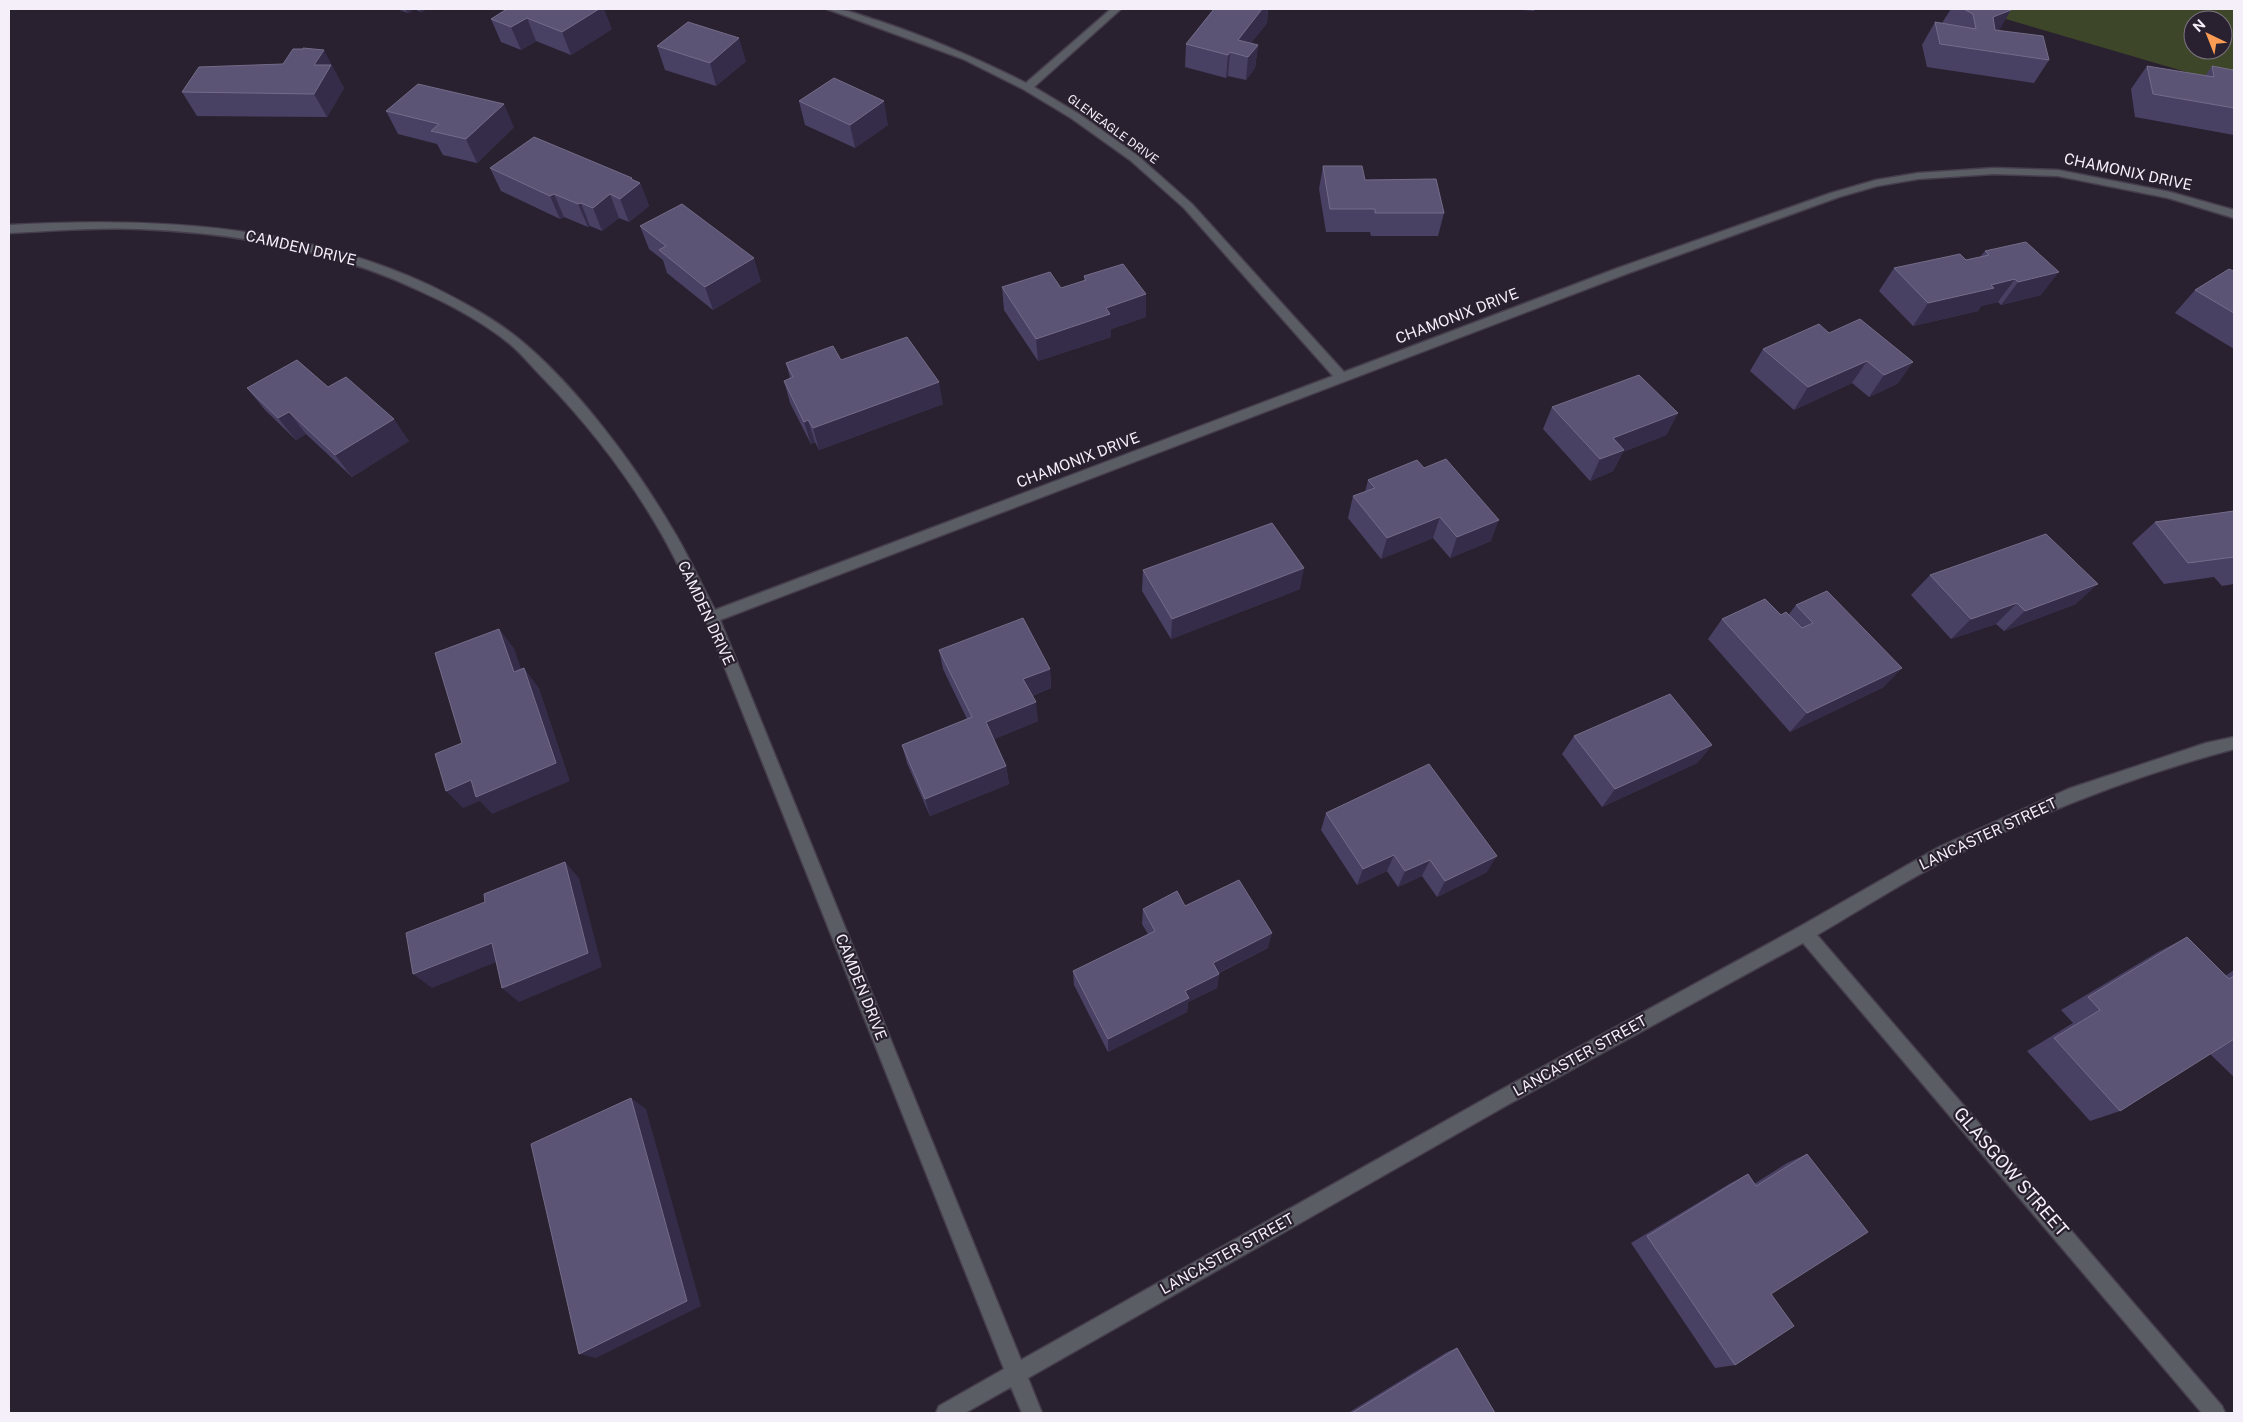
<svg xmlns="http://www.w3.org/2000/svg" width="2243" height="1422" font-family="'Public Sans',sans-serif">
  <rect width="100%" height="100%" fill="#2a2130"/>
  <path fill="#3e4629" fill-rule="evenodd" d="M1972,9H2234V86ZM2193,20H2223V50H2193Z"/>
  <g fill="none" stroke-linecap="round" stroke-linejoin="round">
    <defs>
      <path id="street" d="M827,9C845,8 862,16 879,21C930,38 978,59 1026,83L1111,9H1121L1034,87L1079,114L1138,156L1192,204L1344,372L1618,268L1831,193L1876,180L1918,173L1994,168L2058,170L2170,192L2234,210V218L2168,198L2058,176L1994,174L1918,179L1877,186L1839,197L1626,274L720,620L1021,1360L1497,1092L1799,927L1939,847L2068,789L2206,743L2234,737V749C2137,775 2041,812 1952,857C1906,880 1862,909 1817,935L2222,1406L2225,1413H2202L1803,943L1509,1104L1028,1378L1042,1413H1022L1011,1387L965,1413H936L939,1406L1004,1369L705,618C690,590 677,561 661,533C629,477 588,424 543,378C532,367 522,354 510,344C483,322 451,305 420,291C332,249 236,233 139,229C95,227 52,231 9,233V225C152,217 297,224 429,285C459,300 492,317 519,339C575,385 633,462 670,525C687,552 700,582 715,610L1333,376L1184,208L1130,160L1071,118L1023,89L963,59Z"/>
    </defs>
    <use href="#street" stroke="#463e4c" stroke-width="3"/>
    <use href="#street" fill="#5b5d65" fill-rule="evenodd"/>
  </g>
  <path fill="#494164" d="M397,9H427L421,12L414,9L408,13Z
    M507,9L612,29L571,55L536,41L521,50L501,42L491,19Z
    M1214,9H1268L1267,23L1251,43L1258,45L1255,68L1246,80L1228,76L1226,78L1185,67L1186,44Z
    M1513,9H1535L1534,11Z
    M1951,9H2008L1999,30L2049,60L2034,83L1927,67L1922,45L1935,22L1942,23Z
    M657,46L746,61L716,86L665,70Z
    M2147,66L2205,76L2212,66L2234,74V135L2135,117L2131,89Z
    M337,73L336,74L344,88L327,117L197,116L182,92Z
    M799,101L888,125L855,148L805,125Z
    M386,111L514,127L477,163L443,155L437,144L398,134Z
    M1323,166L1365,180L1444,213L1438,236H1371L1370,232H1326L1319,189Z
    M490,168L633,180L640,183L649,206L629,222L619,218L602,231L590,226L588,227L564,217L560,219L501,191Z
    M640,226L761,281L713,310L667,273L663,260L649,249Z
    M1985,251L2041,295L2001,305L1998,302L1981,306L1978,311L1913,326L1879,291L1894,268L1966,260L1980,257Z
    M2234,271V349L2175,313L2195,290Z
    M1084,276L1146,294V317L1111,329V337L1038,361L1004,310L1002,287L1061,288L1084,281Z
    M1829,333L1913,362L1897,384L1869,397L1852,383L1794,410L1750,371L1763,349Z
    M841,360L943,404L819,450L815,442L811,444L790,403L784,381L790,378L786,363Z
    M328,387L409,441L352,477L306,434L296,440L265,410L247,388Z
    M1552,407L1678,413L1666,435L1623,452L1613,471L1590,481L1543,429Z
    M1424,468L1491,541L1450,558L1433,538L1381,559L1348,518L1353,496L1365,492L1368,480Z
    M2234,511V584L2222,586L2214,577L2164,584L2132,543L2155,522Z
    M1143,570L1300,589L1171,639L1142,591Z
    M1930,575L2076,604L2004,631L1996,624L1951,639L1911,595Z
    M1796,605L1884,687L1790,732L1708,639L1722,619L1789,614Z
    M939,650L1050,669L1051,688L1032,696L1038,721L994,739L1006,766L1009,784L930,816L907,763L902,745L967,719L943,669Z
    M1574,736L1712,745L1697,763L1602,807L1562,754Z
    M1326,813L1487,872L1437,897L1422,876L1398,887L1387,871L1357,885L1321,830Z
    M1185,906L1268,948L1219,973L1217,988L1188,1002L1187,1012L1108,1052L1074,985L1073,971L1148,934L1142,924L1143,909Z
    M2187,937L2225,976L2234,970V1077L2210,1054L2120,1111L2090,1121L2027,1051L2073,1023L2061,1010L2158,952Z
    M1807,1154L1771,1294L1735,1365L1715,1368L1631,1243L1729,1184L1748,1174L1754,1184L1787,1163Z
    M1457,1348L1495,1413H1348L1447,1352Z"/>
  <path fill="#352c49" d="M405,9H414L408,13Z
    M419,9H427L421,12Z
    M599,9H604L612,29L571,55L562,32Z
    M1262,9H1268L1267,23L1242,55L1238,40Z
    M2011,10L1997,34L1979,40L1993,17Z
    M527,18L536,41L521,50L511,27Z
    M739,38L746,61L716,86L710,63Z
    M1258,45L1255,68L1246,80L1248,57Z
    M324,50L344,88L327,117L314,94V65Z
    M1230,52L1228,76L1226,78L1228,55Z
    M884,101L888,125L855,148L850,125Z
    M504,104L514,127L477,163L466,139Z
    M632,178L636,187L640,183L649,206L629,222L620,199Z
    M554,194L564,217L560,219L550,196Z
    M610,194L619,218L602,231L593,208Z
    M581,203L590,226L588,227L578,204Z
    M754,258L761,281L713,310L705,287Z
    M2059,272L2041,295L2001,305L2018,282Z
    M2015,279L1998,302L1981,306L1978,311L1913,326L1928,303L1991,285Z
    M1146,294V317L1111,329V337L1038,361L1036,339L1106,308Z
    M1867,361L1852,383L1794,410L1808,387Z
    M1913,362L1897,384L1869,397L1884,375Z
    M939,382L943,404L819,450L813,428Z
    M289,412L306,434L296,440L278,418Z
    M1678,413L1666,435L1623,452L1613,471L1590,481L1600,459L1613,438Z
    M394,419L409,441L352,477L335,455Z
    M808,420L815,442L811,444L804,422Z
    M1440,517L1433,538L1381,559L1387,538Z
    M1499,520L1491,541L1450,558L1457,537Z
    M1304,568L1300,589L1171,639L1172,619Z
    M2098,584L2076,604L2004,631L2025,611Z
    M2017,603L1996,624L1951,639L1971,619Z
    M499,629L514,648L529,692L514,672Z
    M524,668L539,688L570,781L492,814L480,801L463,808L446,791L471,780Z
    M1902,668L1884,687L1790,732L1807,713Z
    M1050,669L1051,688L1026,698L1023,679Z
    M1036,702L1038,721L989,741L986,722Z
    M1712,745L1697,763L1602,807L1615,789Z
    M1006,766L1009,784L930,816L925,799Z
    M1394,855L1387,871L1357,885L1363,869Z
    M1497,856L1487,872L1437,897L1445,881Z
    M1430,860L1422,876L1398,887L1405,871Z
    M565,862L579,878L602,967L519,1002L502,988Z
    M1272,933L1268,948L1210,977L1213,963Z
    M492,943L509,957L432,988L413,974Z
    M1219,974L1217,988L1188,1002L1187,1012L1108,1052V1039L1185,991Z
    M631,1098L646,1109L701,1306L596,1358L579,1354Z"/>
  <path fill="#5b5474" stroke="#746c89" d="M507,9H599L562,32L527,18L511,27L491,19Z
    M1214,9H1262L1238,40L1258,45L1248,57L1230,52L1228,55L1186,44Z
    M1964,9H2008L2011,10L1993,17L1995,30L2043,36L2049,60L1940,44L1935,22L1976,29L1973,14Z
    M688,22L739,38L710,63L657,46Z
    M303,48L324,50L314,65H331L314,94L182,92L199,67L283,64L293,49H303Z
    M2147,66L2214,77L2212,66L2233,70L2234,74V108L2153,94Z
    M834,78L884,101L850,125L799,101Z
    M418,84L504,104L466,139L431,131L439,124L386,111Z
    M534,137L632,178L631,179L640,183L620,199L610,194L593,208L581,203L578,204L554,194L550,196L490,168Z
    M1323,166H1362L1365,180L1436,179L1444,213H1375V209H1330Z
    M682,204L754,258L705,287L659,250L666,246L640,226Z
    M2026,242L2059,272L2018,282L2015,279L1991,285L1994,288L1928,303L1894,268L1960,254L1966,260L1989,255L1985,251Z
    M1123,264L1146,294L1106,308L1110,314L1036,339L1002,287L1050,272L1061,288L1086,280L1084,276Z
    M2229,269L2234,271V313L2195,290Z
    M1860,319L1913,362L1884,375L1867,361L1808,387L1763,349L1819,324L1829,333Z
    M907,337L939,382L813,428L808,420L804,422L784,381L793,377L786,363L833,346L841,360Z
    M297,360L328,387L346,377L394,419L335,455L289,412L278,418L247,388Z
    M1639,375L1678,413L1613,438L1624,450L1600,459L1552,407Z
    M1446,459L1499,520L1457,537L1440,517L1387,538L1353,496L1375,488L1368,480L1417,460L1424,468Z
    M2234,511V557L2188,563L2155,522Z
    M1272,523L1304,568L1172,619L1143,570Z
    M2046,534L2098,584L2025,611L2017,603L1971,619L1930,575Z
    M1827,591L1902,668L1807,713L1722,619L1765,599L1781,615L1786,612L1802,628L1813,623L1796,605Z
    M1023,618L1050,669L1023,679L1036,702L986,722L1006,766L925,799L902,745L972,717L939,650Z
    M499,629L514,672L524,668L556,763L476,797L471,780L446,791L435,754L462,743L435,653Z
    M1670,694L1712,745L1615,789L1574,736Z
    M1429,764L1497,856L1445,881L1430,860L1405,871L1394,855L1363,869L1326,813Z
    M565,862L588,953L502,988L492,943L413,974L406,933L485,902L484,894Z
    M1239,880L1272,933L1213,963L1219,974L1185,991L1189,998L1108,1039L1073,971L1155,931L1143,909L1177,891L1185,906Z
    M2187,937L2229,979L2234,976V1039L2120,1111L2054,1038L2100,1010L2088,997Z
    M631,1098L687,1301L579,1354L531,1144Z
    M1807,1154L1868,1232L1771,1294L1794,1326L1735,1365L1647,1236L1748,1174L1756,1186Z
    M1457,1348L1495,1413H1352Z"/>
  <g text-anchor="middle" stroke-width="4.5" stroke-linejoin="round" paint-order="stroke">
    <g font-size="12" fill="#f5eff9" stroke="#2a2130">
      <text transform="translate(1113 129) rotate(36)" y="4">GLENEAGLE DRIVE</text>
    </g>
    <g font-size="15" fill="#f5eff9" stroke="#2a2130">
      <text transform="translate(2128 172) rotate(12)" y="5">CHAMONIX DRIVE</text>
      <text transform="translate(301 248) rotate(13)" y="5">CAMDEN DRIVE</text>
      <text transform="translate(1457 316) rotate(-21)" y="5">CHAMONIX DRIVE</text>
      <text transform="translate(1078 460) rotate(-21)" y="5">CHAMONIX DRIVE</text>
      <text transform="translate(706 613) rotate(65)" y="5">CAMDEN DRIVE</text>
      <text transform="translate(1988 834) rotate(-25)" y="5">LANCASTER STREET</text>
      <text transform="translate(861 987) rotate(68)" y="5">CAMDEN DRIVE</text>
      <text transform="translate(1580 1056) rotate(-29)" y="5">LANCASTER STREET</text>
      <text transform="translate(1227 1254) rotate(-29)" y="5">LANCASTER STREET</text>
    </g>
    <g font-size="18" fill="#f5eff9" stroke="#2a2130">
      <text transform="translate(2011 1172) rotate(49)" y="6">GLASGOW STREET</text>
    </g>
  </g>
  <rect width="2243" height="1422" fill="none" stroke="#f5eff9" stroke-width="20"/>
  <g transform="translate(2208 35) rotate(317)"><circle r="24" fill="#2a2130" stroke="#7b7380"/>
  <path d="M0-4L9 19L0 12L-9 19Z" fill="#fd9c55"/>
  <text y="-8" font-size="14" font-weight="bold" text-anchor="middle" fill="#f5eff9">N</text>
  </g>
</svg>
